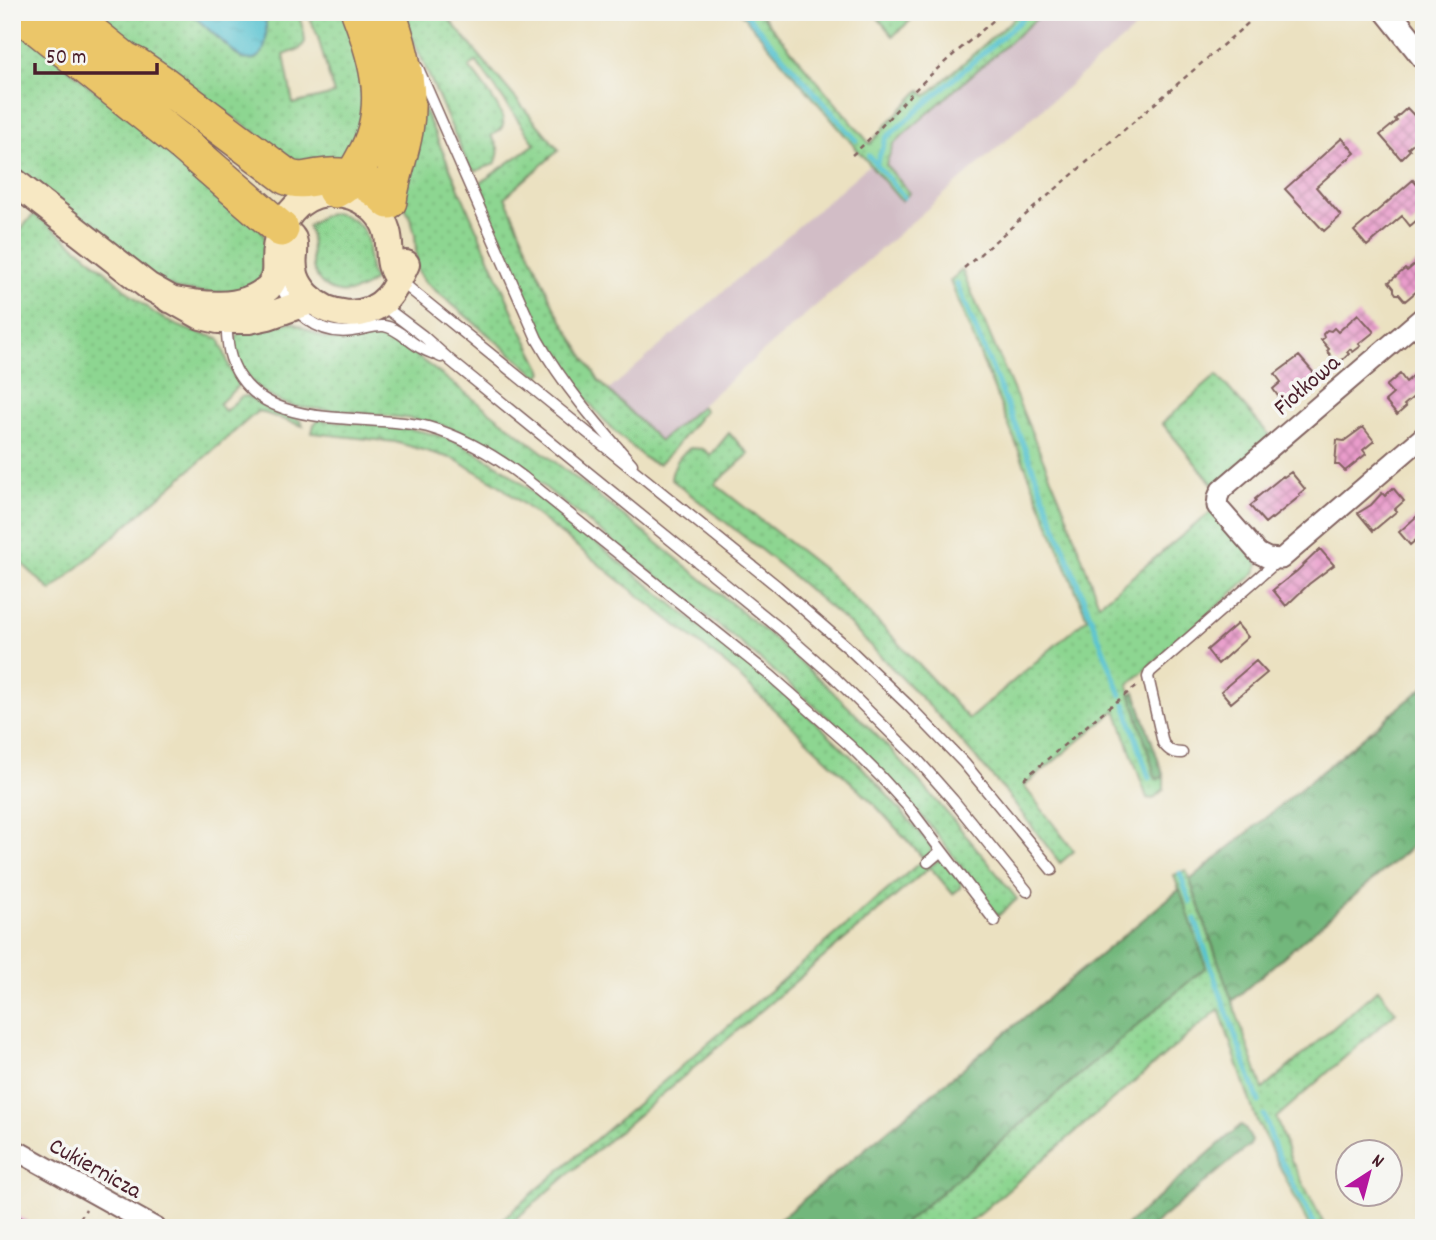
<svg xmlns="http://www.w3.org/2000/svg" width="1436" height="1240" font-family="Dekko,sans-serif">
  <defs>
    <pattern id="green-dots" width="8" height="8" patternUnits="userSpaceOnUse" patternTransform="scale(1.75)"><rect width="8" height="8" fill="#8dd691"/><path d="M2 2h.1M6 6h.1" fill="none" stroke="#7bb77d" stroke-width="1.8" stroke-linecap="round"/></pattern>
    <pattern id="forest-crowns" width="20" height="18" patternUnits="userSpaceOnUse" patternTransform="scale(1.75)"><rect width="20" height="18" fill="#72b77b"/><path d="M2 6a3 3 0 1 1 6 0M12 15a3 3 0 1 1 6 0" fill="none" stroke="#609465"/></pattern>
    <pattern id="water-ripples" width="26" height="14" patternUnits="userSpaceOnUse" patternTransform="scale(1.75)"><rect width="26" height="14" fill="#56c2d0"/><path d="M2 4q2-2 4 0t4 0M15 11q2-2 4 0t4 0" fill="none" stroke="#4ca6b3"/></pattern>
    <pattern id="building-cross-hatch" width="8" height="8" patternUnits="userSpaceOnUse" patternTransform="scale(1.75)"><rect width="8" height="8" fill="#e99ccb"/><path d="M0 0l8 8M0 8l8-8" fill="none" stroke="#bf7fa5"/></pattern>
  </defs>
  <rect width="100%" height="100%" fill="#f6f6f2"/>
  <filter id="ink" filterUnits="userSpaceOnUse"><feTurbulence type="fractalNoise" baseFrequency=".0143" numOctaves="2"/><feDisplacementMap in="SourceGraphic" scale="14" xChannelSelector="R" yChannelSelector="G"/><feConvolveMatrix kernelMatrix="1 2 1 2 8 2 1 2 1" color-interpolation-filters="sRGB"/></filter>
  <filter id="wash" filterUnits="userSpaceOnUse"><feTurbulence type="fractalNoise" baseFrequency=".00686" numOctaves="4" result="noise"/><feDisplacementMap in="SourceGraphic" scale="28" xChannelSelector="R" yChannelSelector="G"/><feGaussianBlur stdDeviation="1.57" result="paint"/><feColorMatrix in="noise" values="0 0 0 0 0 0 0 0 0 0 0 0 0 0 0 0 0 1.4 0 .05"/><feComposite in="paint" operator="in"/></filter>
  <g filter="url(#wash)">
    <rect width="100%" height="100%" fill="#ebe1c1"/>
    <path fill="#d2bdc6" d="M1044,12H1154L660,441L609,390L869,165L902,200L910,192L886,165L893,145L903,135Z"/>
    <path fill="url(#green-dots)" stroke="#6c7a5e" stroke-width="2" d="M85,12H189L242,59L266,39L265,12H298L304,33L305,42L300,49L284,55L293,104L334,94L317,34L307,12H346L369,101L346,163L309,171Z
      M401,12H443L559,150L505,197L555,309L599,381L660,441L701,406L705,410L672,451L659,464C648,464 637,451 629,444C612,431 598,414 585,397C570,378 554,357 542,336C517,288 499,238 478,188L480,183L484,180L535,144L476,61L469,67C477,77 507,113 503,125C502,130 495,133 491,136C499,147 501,151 495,164L476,171L469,167Z
      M740,12H759L870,144L889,122L920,90L926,96L1021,12H1044L903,135L893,145L886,165L910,193L901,201Z
      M873,12H920L893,36Z
      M12,22L259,225L267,243L261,280L228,296L176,289L153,277L12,168Z
      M421,102L517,321L543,372L539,377L423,280L417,269L415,235L412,222L400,197Z
      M333,213C351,216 367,226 368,246C369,259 368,268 374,280C355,298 324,298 314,270C309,256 315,243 308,226L320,217Z
      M35,215C58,233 82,250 104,270C145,307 162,327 219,338L231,371L238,384L237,387L219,404L225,411L241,397L247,396L266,408L300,420L303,426L258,411L51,591L12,554V251L21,242L12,230L18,233L31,217Z
      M962,270L1064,508L1099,604L1212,511L1257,562L1258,566L1255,573L1128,685L1156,778L1164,777V789L1153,799L1147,798L1116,710L1024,786L1074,851L1060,863L1004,790L937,714L849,624L781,566L671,479C673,466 679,455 690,448L703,449L711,455L729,433L749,454L715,484L827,572L895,639L969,719L1087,618L950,281Z
      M291,322C305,327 317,337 332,340C358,345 373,328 398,342C494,414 589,487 682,563C733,604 783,645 831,690C899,755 960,825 1017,899L998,916L932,828L865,753L833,722L743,645L504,455C481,442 457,428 430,422C399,416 366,414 334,410C316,409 297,409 281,402C264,395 250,382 241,367C234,356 231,344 240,332Z
      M1217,375L1272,438L1215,487L1162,423Z
      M319,420C363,424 416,425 457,442C473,450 489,460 504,469L782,692L822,728L870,775L932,847L931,852L924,859L930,866L937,861L942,860L961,882L960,888L953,894L930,867L505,1228H492L924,859L873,803L729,667L499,485L454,459L395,442L312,433L314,424Z
      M1186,870L1263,1089L1378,989L1396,1012L1276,1118L1291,1160L1326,1228H1310L1256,1119L1219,1009L963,1228H899L1206,967L1174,875Z"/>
    <path fill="url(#forest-crowns)" stroke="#5e6b53" stroke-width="2" d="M1424,687V836L1232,1001L1190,880Z
      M1135,692L1164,777L1156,779L1131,694Z
      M1180,889L1206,967L899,1228H769Z
      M1241,1125L1246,1130L1252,1141L1250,1145L1150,1228H1123Z"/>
    <path fill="url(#water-ripples)" stroke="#50707e" stroke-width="2" d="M189,12H265C267,31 271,65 242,59Z"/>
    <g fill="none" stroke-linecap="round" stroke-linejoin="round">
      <path stroke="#56c2d0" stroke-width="5" d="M744,12L856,140
        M869,156L904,197
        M876,165L886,138L1030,12
        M957,284L1031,463L1121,695
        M1125,704L1149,778
        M1180,873L1190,902
        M1195,919L1213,973L1259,1102
        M1264,1115L1276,1151L1315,1225"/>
    </g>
    <g id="blocks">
      <path fill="url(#building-cross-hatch)" d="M1407,108L1424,126V133L1408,148L1410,150L1401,159L1380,135L1397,121L1395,119Z
        M1342,138L1355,153L1316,187L1341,216L1324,231L1285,189Z
        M1413,180L1424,193V197L1421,199L1424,203V214L1410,226L1402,216L1367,246L1354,231Z
        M1419,261L1424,267V285L1405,301L1399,294H1396L1394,291V288L1389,282L1405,269L1407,271Z
        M1358,314L1374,332L1359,344L1361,346L1353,352L1350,349L1347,352L1349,354L1338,364L1327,351L1329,349L1321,340L1324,338L1323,334L1327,330L1331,331L1334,328L1338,332Z
        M1299,356L1319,379L1308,388L1309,390L1304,395L1302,393L1289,404L1282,397L1280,399L1273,389L1281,382L1275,374Z
        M1420,370L1424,374V388L1404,405L1406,407L1397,415L1385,401L1393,394L1386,386L1400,374L1406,382Z
        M1363,427L1374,441L1363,450L1366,454L1345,471L1339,465H1335L1337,440L1344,441Z
        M1291,472L1305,489L1299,494L1300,496L1272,519L1271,518L1265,523L1250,506L1256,501L1255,499L1283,476L1284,477Z
        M1393,488L1404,501L1395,509L1397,511L1373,531L1358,513L1371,505L1382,493L1385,496Z
        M1424,510V539L1420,542L1417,539L1410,545L1399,532Z
        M1320,549L1334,565L1309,584L1286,606L1273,590L1297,571Z
        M1237,624L1248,637L1218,664L1207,650Z
        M1256,661L1267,673L1231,703L1221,691Z
        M12,1213L35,1225L33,1228H12Z"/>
    </g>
  </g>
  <g filter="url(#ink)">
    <use href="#blocks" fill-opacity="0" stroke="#826360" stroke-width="2"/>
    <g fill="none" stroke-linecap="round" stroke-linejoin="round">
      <defs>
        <path id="service" d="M418,68L537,339C563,385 597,424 632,464
          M278,280C290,311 318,336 352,331C363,330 374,325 384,326C398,328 409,342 421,348C428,352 435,354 441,357
          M399,280L777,586L847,647L908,705L964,763L1052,870
          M382,305L423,336L451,361L698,562L779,628L831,674L915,757L953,800L1027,891
          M226,321C227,333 227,346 231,358C257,436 366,411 428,427C463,437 494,455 523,477L771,676L849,745L881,777L910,809L995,921
          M1182,753C1173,753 1169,751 1163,743L1148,677L1150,672L1280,559
          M928,862L941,851"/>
        <path id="minor" d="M1424,316L1221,490L1218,497L1217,506L1258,553L1268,558L1281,559L1424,436
          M12,1148L156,1228"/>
        <path id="tertiary" d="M1388,12L1424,57"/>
        <path id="secondary" d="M12,180L148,286L201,316L218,320H249L268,316L313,300
          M281,229C286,232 291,235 293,239C295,244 294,250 294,255C292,271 296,283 307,295C328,317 366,322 388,297C396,288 401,275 406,264
          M169,299C200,305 242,312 268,288C280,276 273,263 276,248C279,221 298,196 326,193C344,191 362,198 375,211C400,237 380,259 399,279"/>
        <path id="motorway" d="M18,12L183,144L281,229
          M65,12L125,60L137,66L162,83L287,177C299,182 306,179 319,177C348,172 369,181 389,201
          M388,12C401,50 412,91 405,131C401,155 392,177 389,201
          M335,190C349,183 356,172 363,159C392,110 378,61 359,12"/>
      </defs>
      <use href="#service" stroke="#826360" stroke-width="13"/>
      <use href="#minor" stroke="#826360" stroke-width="23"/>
      <use href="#tertiary" stroke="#826360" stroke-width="28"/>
      <use href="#secondary" stroke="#826360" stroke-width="30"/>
      <use href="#motorway" stroke="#826360" stroke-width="38"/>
      <path stroke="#826360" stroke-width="2.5" stroke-dasharray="5 5" stroke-linecap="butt" d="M852,155C877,134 897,107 921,84C947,59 976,36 1003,12
        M964,268L1261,12
        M1024,779L1103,712L1138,685
        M74,1228L86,1209"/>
      <use href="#service" stroke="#fff" stroke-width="10"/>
      <use href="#minor" stroke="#fff" stroke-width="19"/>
      <use href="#tertiary" stroke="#fff" stroke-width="24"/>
      <use href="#secondary" stroke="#f7e8c3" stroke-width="26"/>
      <use href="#motorway" stroke="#ebc669" stroke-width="35"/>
    </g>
  </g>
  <g text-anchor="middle" stroke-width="7" stroke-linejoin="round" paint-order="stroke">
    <g font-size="24" fill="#4a1f2b" stroke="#f6f6f2">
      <text transform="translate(1306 384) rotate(-41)" y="8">Fiołkowa</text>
      <text transform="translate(96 1167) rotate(29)" y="8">Cukiernicza</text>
    </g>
  </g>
  <rect width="1436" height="1240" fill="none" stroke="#f6f6f2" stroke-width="42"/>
  <g transform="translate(1369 1173) rotate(36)"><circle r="33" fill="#f6f6f2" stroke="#b1a0a2" stroke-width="2"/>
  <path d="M0-5L12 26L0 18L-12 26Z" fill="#b5179e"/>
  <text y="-10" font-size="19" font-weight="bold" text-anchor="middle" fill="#4a1f2b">N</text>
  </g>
  <path d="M35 63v10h122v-10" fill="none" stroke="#4a1f2b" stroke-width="3.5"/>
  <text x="46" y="63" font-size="21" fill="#4a1f2b" stroke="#f6f6f2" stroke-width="5" paint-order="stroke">50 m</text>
</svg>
